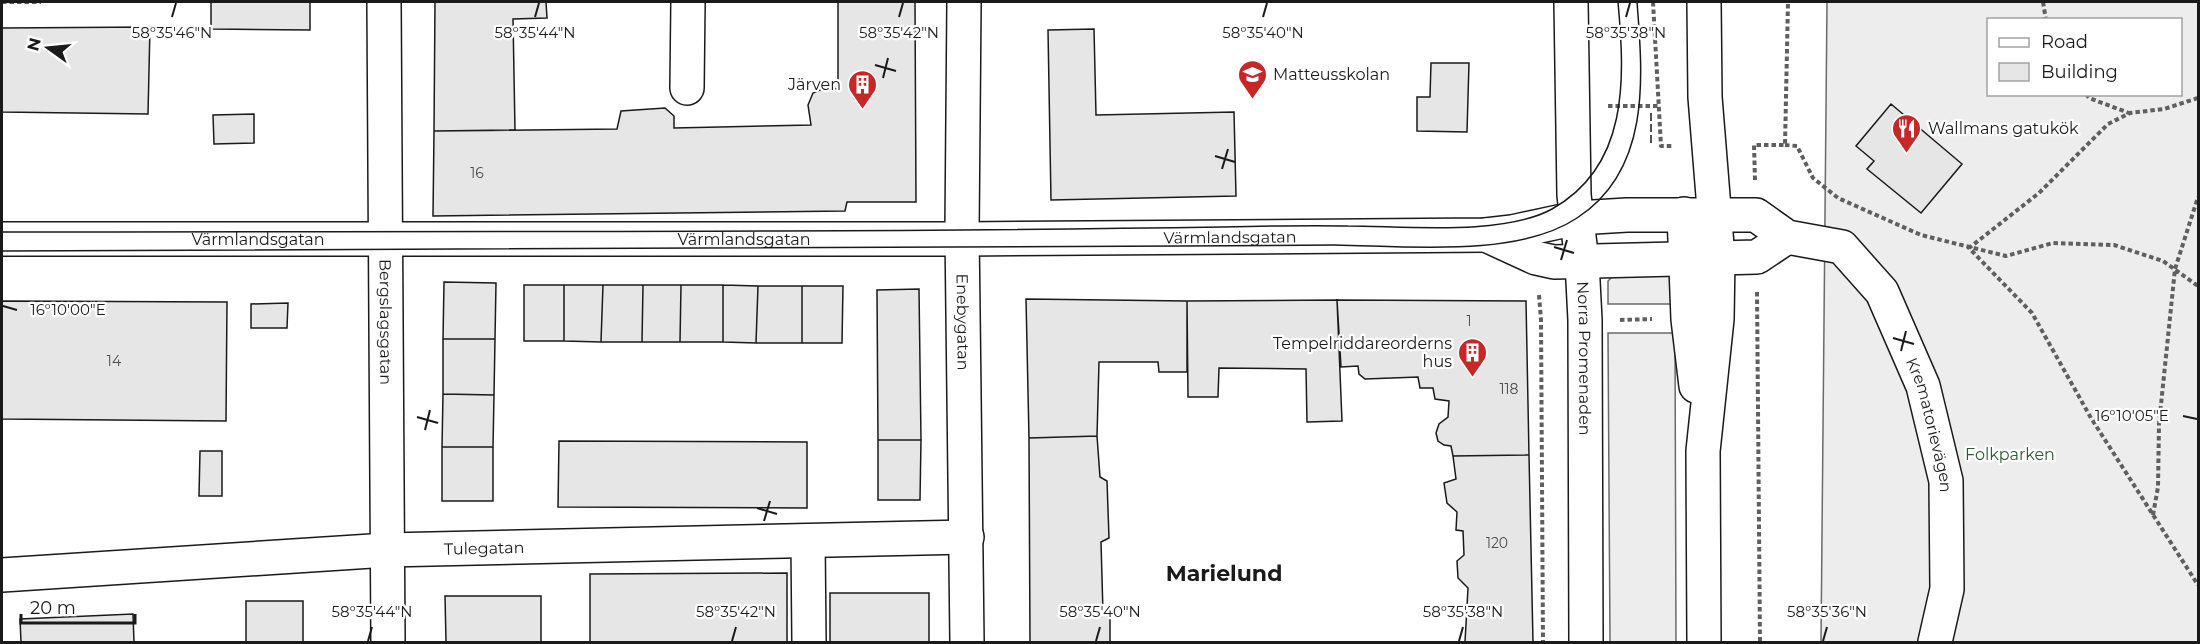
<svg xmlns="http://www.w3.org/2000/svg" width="2200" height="644" font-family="Montserrat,sans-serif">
  <rect width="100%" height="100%" fill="#fff"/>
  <path fill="#ededed" stroke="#6a6a6a" stroke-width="1.5" fill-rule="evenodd" d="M1827,2H2198V642H1821ZM1988,20H2180V94H1988Z
    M1614,275H1667L1674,278L1676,304H1608V281Z
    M1608,333H1675L1676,642H1610Z"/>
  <path fill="#e6e6e6" stroke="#1a1a1a" stroke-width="1.5" d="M211,2H310V30L211,29Z
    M435,2H546L547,18L513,19L515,130L434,131Z
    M838,2H915L916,202H847L845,211L433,216L434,131L617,129L621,111L665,108L674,116V128L811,125L808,105L813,93L827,87L838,89Z
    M150,27L148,114L2,112V28Z
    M1094,29L1096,115L1234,112L1236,196L1051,200L1048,30Z
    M1431,63H1469L1467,132L1417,131V97H1430Z
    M1891,104L1962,164L1921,213L1867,169L1874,161L1856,146Z
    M254,114V143L214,144L213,115Z
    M444,282L496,283L495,339H443Z
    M524,285H564V341H524Z
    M564,285H603L601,342L564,341Z
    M603,285H643L642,342H601Z
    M643,285H681L680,342H642Z
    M681,285H723V342H680Z
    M723,285L758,286L756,343L723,342Z
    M758,286H802V343H756Z
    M802,286H843L842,343H802Z
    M919,289L921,440H878L877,290Z
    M1026,299L1187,301V372H1159L1158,362H1099L1097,436L1029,438Z
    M1337,300L1526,301L1529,455L1453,456L1451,446L1444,445L1438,441L1436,433L1439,424L1448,417L1449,401L1435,399L1433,388H1420L1418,377L1365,379L1359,374L1358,366L1341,367Z
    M1337,300L1342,421L1307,422L1306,369L1219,368L1218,397H1188L1187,301Z
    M2,301L227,302L226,421L2,419Z
    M288,303L287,328H251V304Z
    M443,339H495L494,395L443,394Z
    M443,394L494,395L493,447H442Z
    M1097,436L1100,477L1107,481L1109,538L1101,542L1103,613L1110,617V642H1030L1029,438Z
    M878,440H921L920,500H878Z
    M559,441L807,442V508L558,507Z
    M442,447H493V501H442Z
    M200,451H222V496H199Z
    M1529,455L1533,642H1465L1468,588L1458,578L1457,561L1464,555L1463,531L1456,530L1457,512L1447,503L1444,483L1456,479L1453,456Z
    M787,573V642H590V574Z
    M830,593H929V642H830Z
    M445,596H541V642H446Z
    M246,601H303V642H246Z
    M133,614L134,642H21L20,619Z"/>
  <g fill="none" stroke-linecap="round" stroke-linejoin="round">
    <defs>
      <g id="minor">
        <path id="s1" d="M384,2L388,642"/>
        <path id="s2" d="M964,2L962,231L967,642"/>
        <path d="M687,88L688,2"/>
        <path d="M1486,235L1536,258L1554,262L1757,257L1787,237"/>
        <path id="s3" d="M2,239H963L1486,235L1512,232L1577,218L1627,215H1756L1787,237L1842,247L1882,292L1923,386L1946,481L1947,589L1935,642"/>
        <path d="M808,541L809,642"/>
        <path id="s4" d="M2,575L387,550L967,537"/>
      </g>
      <g id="major">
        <path id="s5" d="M1571,2L1574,195L1582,262L1585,320L1586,642"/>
        <path d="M1684,214L1688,319L1696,386"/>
        <path d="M1704,642L1703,451L1717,319L1718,258L1705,97L1704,2"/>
      </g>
    </defs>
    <use href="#minor" stroke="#1a1a1a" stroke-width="36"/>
    <use href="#major" stroke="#1a1a1a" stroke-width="36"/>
    <path stroke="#5f5f5f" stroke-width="4" stroke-dasharray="4.5 3" stroke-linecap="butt" d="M2,2H41
      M1653,2L1661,146H1672
      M2043,2L2046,20
      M2086,94L2089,98L2129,113
      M2198,98L2164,109L2130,113L2108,124L2039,193L1969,248L2032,313L2091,418L2198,585
      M1608,106H1660
      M1785,145L1797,146L1813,178L1838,198L1921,235L2006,256L2053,243L2114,245L2163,261L2198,286
      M1755,180L1754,145H1785L1788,2
      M1757,292L1760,642
      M1539,295L1541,320L1543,642
      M1620,320L1652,319
      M2153,515L2158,487L2159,424L2175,269L2198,197"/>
    <use href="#minor" stroke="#fff" stroke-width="33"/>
    <use href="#major" stroke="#fff" stroke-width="33"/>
    <path stroke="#1a1a1a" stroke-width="1.5" d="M2,232C408,231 815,233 1222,227C1264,226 1306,225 1348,226C1405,226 1503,236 1552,209C1629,166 1625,79 1618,2
      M2,251C394,249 787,250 1180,246C1232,246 1284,245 1335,245C1406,246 1517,258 1577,218C1651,170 1643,78 1637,2"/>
    <path stroke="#1a1a1a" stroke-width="1.5" stroke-dasharray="8 3" stroke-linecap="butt" d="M1651,113V144"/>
  </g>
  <path fill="none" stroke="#1a1a1a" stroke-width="2" d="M172,17L176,3M535,17L539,3M899,17L903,3M1263,17L1267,3M1626,17L1630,3M875,65L896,71M883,78L888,58M1215,156L1235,162M1222,169L1228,149M1554,247L1574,253M1561,260L1567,240M3,306L17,310M1893,338L1914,344M1901,351L1906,331M2183,416L2197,419M417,417L438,423M425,430L430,410M757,508L777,514M764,521L770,501M368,641L372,627M732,641L736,627M1096,641L1100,627M1459,641L1463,627M1823,641L1827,627"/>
  <defs>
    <symbol id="school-pin" viewBox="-11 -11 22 30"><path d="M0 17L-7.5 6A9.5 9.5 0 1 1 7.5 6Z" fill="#c62828" stroke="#fff"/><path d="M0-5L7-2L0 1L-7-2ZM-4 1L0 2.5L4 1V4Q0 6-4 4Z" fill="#fff"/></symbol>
    <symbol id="building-pin" viewBox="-11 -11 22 30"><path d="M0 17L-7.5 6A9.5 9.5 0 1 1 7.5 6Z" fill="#c62828" stroke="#fff"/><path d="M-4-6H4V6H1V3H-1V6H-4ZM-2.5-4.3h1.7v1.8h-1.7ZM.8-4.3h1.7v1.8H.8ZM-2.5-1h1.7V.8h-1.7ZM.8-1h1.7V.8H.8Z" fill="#fff"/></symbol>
    <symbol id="restaurant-pin" viewBox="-11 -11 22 30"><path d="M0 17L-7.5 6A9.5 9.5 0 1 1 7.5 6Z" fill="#c62828" stroke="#fff"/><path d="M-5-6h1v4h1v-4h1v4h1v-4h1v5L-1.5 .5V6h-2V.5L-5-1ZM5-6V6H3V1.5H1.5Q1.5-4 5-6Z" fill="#fff"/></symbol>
  </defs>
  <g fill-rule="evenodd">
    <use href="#school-pin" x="1236" y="58" width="33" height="45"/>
    <use href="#building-pin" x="846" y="68" width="33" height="45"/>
    <use href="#restaurant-pin" x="1890" y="112" width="33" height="45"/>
    <use href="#building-pin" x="1456" y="336" width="33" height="45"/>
  </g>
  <g text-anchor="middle" stroke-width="4.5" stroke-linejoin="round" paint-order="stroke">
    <g font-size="14" fill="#4d4d4d">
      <text x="477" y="178">16</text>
      <text x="1469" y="326">1</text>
      <text x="114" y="366">14</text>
      <text x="1509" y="394">118</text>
      <text x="1497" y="548">120</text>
    </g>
    <g font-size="16" fill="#1a1a1a" stroke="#fff" text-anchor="start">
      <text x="1273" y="80">Matteusskolan</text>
      <text x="841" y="90" text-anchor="end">Järven</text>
      <text x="1928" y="134">Wallmans gatukök</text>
      <text x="1452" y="349" text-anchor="end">Tempelriddareorderns<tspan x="1452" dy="18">hus</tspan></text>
    </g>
    <g font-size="16" fill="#1a1a1a" stroke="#fff">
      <text dy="6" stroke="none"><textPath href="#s3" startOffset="1228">Värmlandsgatan</textPath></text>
      <text dy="6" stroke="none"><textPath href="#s3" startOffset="256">Värmlandsgatan</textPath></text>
      <text dy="6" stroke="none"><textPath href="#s3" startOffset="742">Värmlandsgatan</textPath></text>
      <text dy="6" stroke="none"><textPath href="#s1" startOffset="320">Bergslagsgatan</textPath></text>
      <text dy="6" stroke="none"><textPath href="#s2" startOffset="320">Enebygatan</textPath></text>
      <text dy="6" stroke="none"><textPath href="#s5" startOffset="357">Norra Promenaden</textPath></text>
      <text dy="6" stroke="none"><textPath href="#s3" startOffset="2052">Krematorievägen</textPath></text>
      <text dy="6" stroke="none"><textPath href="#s4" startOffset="483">Tulegatan</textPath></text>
    </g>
    <g font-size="16" fill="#2b5a34" stroke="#fff">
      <text x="2010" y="460">Folkparken</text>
    </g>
    <g font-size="22" font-weight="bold" fill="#1a1a1a" stroke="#fff">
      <text x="1224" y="581">Marielund</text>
    </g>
  </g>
  <g font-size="15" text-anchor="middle" fill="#1a1a1a" stroke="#fff" stroke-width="4.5" stroke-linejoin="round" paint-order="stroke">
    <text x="172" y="38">58°35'46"N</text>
    <text x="535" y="38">58°35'44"N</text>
    <text x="899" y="38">58°35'42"N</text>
    <text x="1263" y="38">58°35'40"N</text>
    <text x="1626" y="38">58°35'38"N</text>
    <text x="68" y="315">16°10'00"E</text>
    <text x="2132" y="421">16°10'05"E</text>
    <text x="372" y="617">58°35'44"N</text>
    <text x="736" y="617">58°35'42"N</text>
    <text x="1100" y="617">58°35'40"N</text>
    <text x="1463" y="617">58°35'38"N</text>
    <text x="1827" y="617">58°35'36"N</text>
  </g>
  <rect width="2200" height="644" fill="none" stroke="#1a1a1a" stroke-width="6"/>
  <rect x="1987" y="18" width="195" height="78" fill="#ffffff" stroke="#a3a3a3" stroke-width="1.5"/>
  <rect x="1999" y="38" width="30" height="9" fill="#ffffff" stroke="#a3a3a3" stroke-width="1.5"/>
  <text x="2041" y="48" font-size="18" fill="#1a1a1a">Road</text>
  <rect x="1999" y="63" width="30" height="18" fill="#e6e6e6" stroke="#a3a3a3" stroke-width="1.5"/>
  <text x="2041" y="78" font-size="18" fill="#1a1a1a">Building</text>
  <g transform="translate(48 48) rotate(285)" stroke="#ffffff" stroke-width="4.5" paint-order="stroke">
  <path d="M0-4.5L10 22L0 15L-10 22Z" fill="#1a1a1a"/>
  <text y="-9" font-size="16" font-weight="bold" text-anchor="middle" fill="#1a1a1a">N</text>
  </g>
  <path d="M21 614v9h114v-9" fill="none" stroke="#1a1a1a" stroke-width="3"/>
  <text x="30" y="614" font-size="18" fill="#1a1a1a" stroke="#ffffff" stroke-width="4.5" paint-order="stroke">20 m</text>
</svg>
